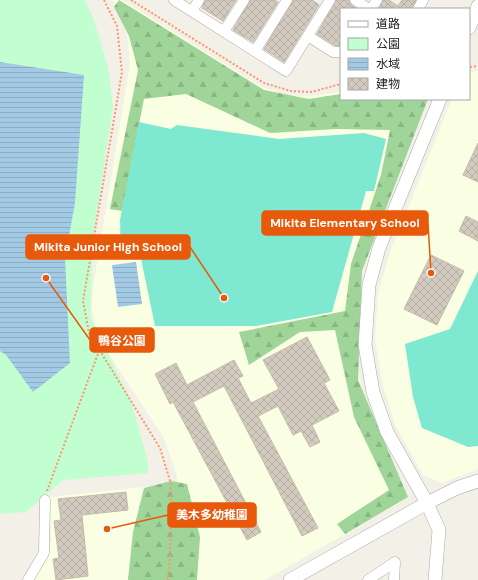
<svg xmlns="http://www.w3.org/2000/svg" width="478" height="580" font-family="'DM Sans','Noto Sans JP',sans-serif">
  <defs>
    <pattern id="forest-firs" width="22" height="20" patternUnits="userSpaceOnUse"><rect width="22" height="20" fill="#9fd598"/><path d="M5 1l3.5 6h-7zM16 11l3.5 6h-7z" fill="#89b783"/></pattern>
    <pattern id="water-rules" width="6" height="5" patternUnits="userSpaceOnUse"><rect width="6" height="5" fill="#a3cae4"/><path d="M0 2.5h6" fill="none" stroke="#8cadc3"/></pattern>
    <pattern id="building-cross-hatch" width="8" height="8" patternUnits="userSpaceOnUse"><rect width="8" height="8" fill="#d3cbbf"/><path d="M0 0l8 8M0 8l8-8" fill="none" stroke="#b5aea4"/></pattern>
  </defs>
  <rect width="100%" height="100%" fill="#f2f0e7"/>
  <path fill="#faffe3" d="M113,0H122L262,87L286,95L310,96L341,92V99H427L359,274L356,366L371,425L405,487L401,502L265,580H172L180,524L177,476L164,438L104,347L96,328L92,309L93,287L130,64L127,34Z
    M478,71V469L442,483L423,475L395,425L382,382L375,339L378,293L390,252L452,99H469V73Z
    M163,485L158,580H34L48,555L51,540L50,497Z"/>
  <path fill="url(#forest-firs)" d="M119,0L264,90L309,99L341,94V99H428L362,271L358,380L408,497L345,534L337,524L389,490L354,417L335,330L300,332L249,365L239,332L345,311L351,264L381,175L390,130L336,129L270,133L186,94L144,99L122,211L110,209L138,70L129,36L114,7Z
    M171,481L187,484L200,537L197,580H128L133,532L144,488Z"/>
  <path fill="#c1ffd1" d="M0,0H85L94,21L108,67L113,107L93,239L90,317L131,401L148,462V473L63,480L26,512L0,514Z"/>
  <path fill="#7ee8d1" d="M139,122L171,129L177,125L279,139L364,133L386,139L374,191H366L332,312L256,326H155L140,254L121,257L120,220Z
    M478,271V446L468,447L422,428L413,397L405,344L450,329Z"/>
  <path fill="url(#water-rules)" d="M0,62L84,75L75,203L65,258L70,363L33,392L6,355L0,351Z
    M136,262L142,304L118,307L112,265Z"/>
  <path fill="url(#building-cross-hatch)" stroke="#c5baa7" d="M205,0H236L223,21L202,8Z
    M250,0H275L278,2L253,42L233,30Z
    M293,0H312L319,5L284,62L264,49Z
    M336,0H349L351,5L357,9H341V46H336L317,34Z
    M383,0H389L398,6L402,0H416L412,9H379Z
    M478,143V182L463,175Z
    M466,216L478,222V241L459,231Z
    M431,255L464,271L437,325L404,309Z
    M307,337L330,380L324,383L339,411L312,425L320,442L310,447L301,431L293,435L278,406L258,416L318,528L302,536L224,386L193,402L261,532L247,540L173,402L170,404L155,374L176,363L187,385L234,360L243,376L238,378L251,403L279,389L263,360Z
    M126,492L128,510L82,515L88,576L56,580L53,559L59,558L54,521L61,520L58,499Z"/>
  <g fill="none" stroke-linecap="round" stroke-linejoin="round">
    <defs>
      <path id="minor" d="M174,0L286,71L330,0
        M355,0L369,9
        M371,9L377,0
        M418,9L423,0
        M192,11L199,0
        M224,31L244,0
        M308,36L333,52H341
        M255,51L287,0
        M28,580L44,553L45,500
        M368,580L395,562L394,580"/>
      <path id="tertiary" d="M469,28L478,6
        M290,580L427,503L457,488L478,481
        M435,580L439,530L427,503L387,432L373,392L365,345L369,285L379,248L440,99"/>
    </defs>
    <use href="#minor" stroke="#a8a8a8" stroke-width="11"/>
    <use href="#tertiary" stroke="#a8a8a8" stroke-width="14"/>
    <path stroke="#ff946b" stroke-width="2" stroke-dasharray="2 2" stroke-linecap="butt" d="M104,0L117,26L122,72L83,301L89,333L160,448L171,484L170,560L168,580
      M131,0L264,83L291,91L311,92L341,84
      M470,67L478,66
      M47,491L99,351"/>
    <use href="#minor" stroke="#fff" stroke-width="10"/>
    <use href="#tertiary" stroke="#fff" stroke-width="13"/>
  </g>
  <path fill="none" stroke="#e8590c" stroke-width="1.5" d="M431 273L428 223M224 298L190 247M46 278L90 340M107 529L168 515"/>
  <g fill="#e8590c" stroke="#fff" stroke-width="1.5">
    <circle cx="431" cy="273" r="4"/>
    <circle cx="224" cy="298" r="4"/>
    <circle cx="46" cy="278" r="4"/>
    <circle cx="107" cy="529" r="4"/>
  </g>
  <g fill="#e8590c" stroke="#e8590c" stroke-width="1.5">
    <rect x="262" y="211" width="166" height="24" rx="4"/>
    <rect x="26" y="235" width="164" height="24" rx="4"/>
    <rect x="90" y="328" width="64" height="24" rx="4"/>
    <rect x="168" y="503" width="88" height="24" rx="4"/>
  </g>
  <g font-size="12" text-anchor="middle" font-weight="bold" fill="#fff">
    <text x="345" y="227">Mikita Elementary School</text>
    <text x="108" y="251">Mikita Junior High School</text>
    <text x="122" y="345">鴨谷公園</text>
    <text x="212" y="519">美木多幼稚園</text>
  </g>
  <rect x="340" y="8" width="130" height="92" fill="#ffffff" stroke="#a6a6a6"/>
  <rect x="348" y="21" width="20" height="6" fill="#ffffff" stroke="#a6a6a6"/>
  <text x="376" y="28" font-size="12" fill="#212121">道路</text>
  <rect x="348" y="38" width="20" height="12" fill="#c1ffd1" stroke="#a6a6a6"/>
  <text x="376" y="48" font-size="12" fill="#212121">公園</text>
  <rect x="348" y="58" width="20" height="12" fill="url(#water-rules)" stroke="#a6a6a6"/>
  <text x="376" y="68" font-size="12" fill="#212121">水域</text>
  <rect x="348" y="78" width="20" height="12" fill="url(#building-cross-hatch)" stroke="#a6a6a6"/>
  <text x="376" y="88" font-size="12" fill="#212121">建物</text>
</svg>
